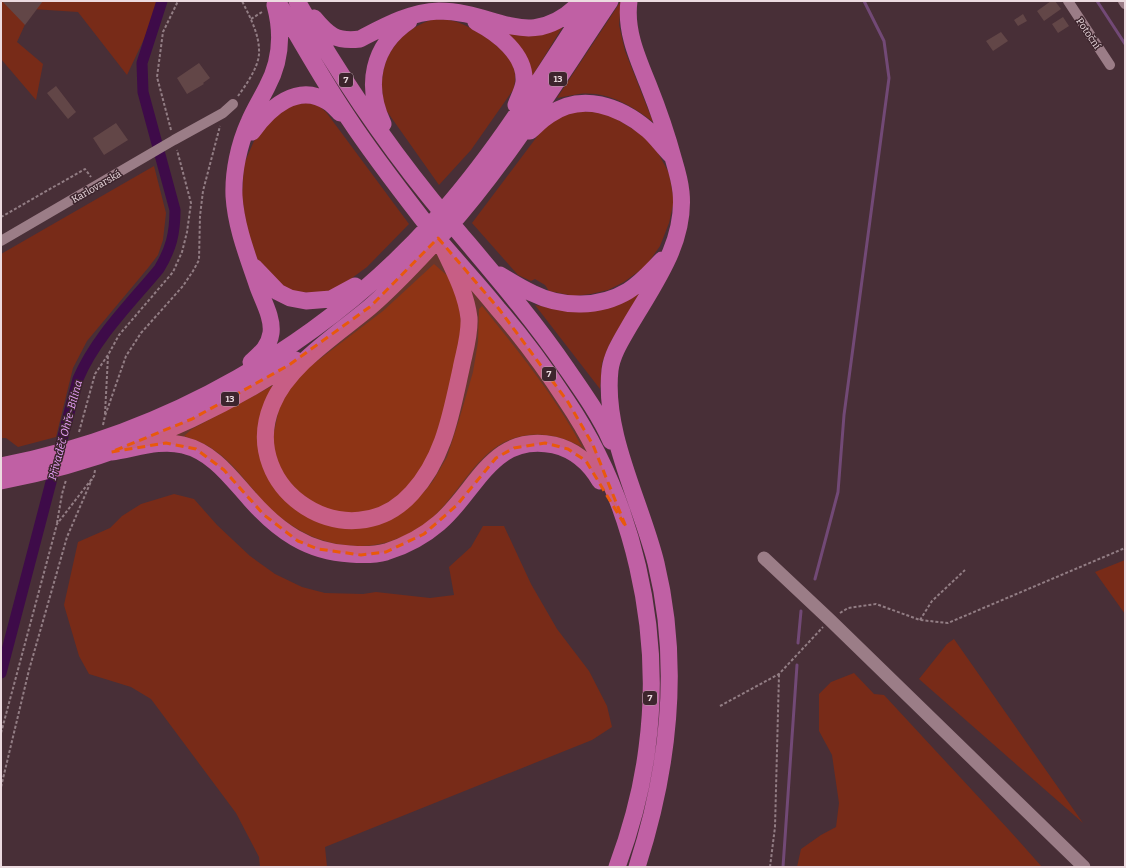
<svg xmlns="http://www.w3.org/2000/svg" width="1126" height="868" font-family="Bitter,serif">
  <rect width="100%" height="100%" fill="#482f37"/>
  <path fill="#782b18" d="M1,1H162L127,75L78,12L32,9L17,42L43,64L36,100L1,59Z
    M621,1L619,25L625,51L653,122C631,105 607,91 579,94C571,95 564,97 557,98Z
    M434,19C439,19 444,19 449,20C468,23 503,46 512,63C516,72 516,81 513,90L471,150L439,185L386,110C373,69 392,32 434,19Z
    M565,23L531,78L501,30Z
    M308,103L319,106L326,112L409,224L367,267L341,286L329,292L318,294L293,291L282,286L257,259L246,228L242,195L244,164L254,141L270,120L293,104Z
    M576,111L607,113L644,136L658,153L669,173L674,201L669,223L660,246L646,266L624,282L608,290L591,294L574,296L549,291L545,285L535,279L531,281L518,275L472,223L545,126L552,120Z
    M154,166L166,213L163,240L158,255L148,268L87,341L73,368L56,437L18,447L6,438H1V254Z
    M434,264L450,278L459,304L462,335L444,414L423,470L403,493L375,510L342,514L311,504L281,473L272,441L281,400L304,371L383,311Z
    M640,293L610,343L602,363L600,389L535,305L568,311Z
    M482,306C518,351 555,396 582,447C550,429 513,429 485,456C466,474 453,498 434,516C414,534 387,546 360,546C325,546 296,532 271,509C251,490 237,465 214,450C205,443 195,440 184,436L192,429L276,384L259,430L304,515L402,510L425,491L433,481L447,457L459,420L473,372L478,342L479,309Z
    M174,494L194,499L217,525L250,556L275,574L302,587L325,593L363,594L376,592L430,598L454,595L449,567L471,547L483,526H504L531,584L557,629L589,671L607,706L612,727L592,740L325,847L327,867H260L259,857L236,813L151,699L131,687L89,674L79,656L64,605L78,542L110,528L122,516L141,504Z
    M1125,560V614L1095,572Z
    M954,639L1083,823L919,679L947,644Z
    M854,673L874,694L884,695L1009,830L1042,867H797L801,849L821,835L836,827L839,803L832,755L819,731V694L831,682Z"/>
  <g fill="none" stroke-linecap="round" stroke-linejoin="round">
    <path stroke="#724976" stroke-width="3" d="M1097,1L1125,44
      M815,579L838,492L844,415L889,78L884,41L864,1
      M798,643L801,611
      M783,867L797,665"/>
    <path stroke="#3e0b49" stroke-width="11" d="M1,673L78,379C96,337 130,304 159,269C171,249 175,234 175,210L143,92L142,63L162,1"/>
  </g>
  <path fill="#624647" d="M2,1H43L25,25Z
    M1051,1H1055L1061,9L1044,21L1037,11Z
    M1023,14L1027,21L1018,26L1014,20Z
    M1063,17L1069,26L1058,33L1052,24Z
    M1001,32L1008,41L993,51L986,41Z
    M199,63L210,78L203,83L204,84L187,94L177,78Z
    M56,86L76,112L68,119L47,93Z
    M116,123L128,140L104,155L93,138Z"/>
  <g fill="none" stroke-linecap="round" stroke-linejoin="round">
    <path stroke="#927d84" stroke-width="2" stroke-dasharray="3 2" stroke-linecap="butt" d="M251,19L262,12
      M238,96C246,85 258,68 259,54C260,35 250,17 242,1
      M171,130L157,77L163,32L178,1
      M1,217L85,169L91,177
      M105,414L108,356
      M103,425L105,416L126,356L141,333L183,286L193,271L199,260L200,216L203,191L220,126
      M79,432L95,374L108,355L119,335L173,272L182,252L187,232L191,203L177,150
      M57,523L62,494L66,480
      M840,613L848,608L876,604L920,620L948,623L1125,548
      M920,620L932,601L965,570
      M720,706L779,674L823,627
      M1,733L57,524L94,476L95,470
      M1,787L29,670L67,537L92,479
      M770,867L775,827L779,674"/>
    <path stroke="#9b7d87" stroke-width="10" d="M1068,1L1110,65
      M1123,1L1125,4
      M1,241L174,140L223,113L233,104"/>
    <path stroke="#9b7d87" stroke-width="13" d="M764,558L830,620L1084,867"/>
    <path stroke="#c060a4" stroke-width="17" d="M277,1C301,40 323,81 349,119C376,160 407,199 437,238C457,262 479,285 498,309C523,338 545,368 566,400C633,499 663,629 647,748C642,789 631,829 617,867
      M297,1C336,70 381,137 431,199C477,255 526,309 567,369C583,392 600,416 611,441
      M629,1C625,30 637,57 648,84C658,109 667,135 674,161C677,171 680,182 681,192C686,242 654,284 630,325C622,339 612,354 610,370C603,434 641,502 656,563C681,666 669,768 637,867
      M314,18C328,35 336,42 360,39C385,26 410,12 439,11C497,11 530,55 582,1
      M476,22C497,33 526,54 524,82C523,90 519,97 516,105
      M383,124C365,86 372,46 409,21
      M530,131C536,126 542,119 549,115C582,92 620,106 648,130C656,137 663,147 671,155
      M252,132C269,108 298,82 328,102C333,105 336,109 340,113
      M440,241C451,265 466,291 469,318C470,336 464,353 461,369C451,414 444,458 412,493C350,562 237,490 272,405C288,365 338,334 370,307C398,283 422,256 447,229C509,159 558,78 610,1
      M254,267L278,292L290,298L306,301L331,299L355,286
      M500,275C510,281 521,288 532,293C562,308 600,308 628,291C641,283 652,270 662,260
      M251,362C260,354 269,347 271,333C273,318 263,301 258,287C248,257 236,228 234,196C233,172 239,144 249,122C254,110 261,99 267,87C281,61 283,34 275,5
      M111,452C134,449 160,439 183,445C213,452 231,478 250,499C278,531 308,552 350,554C362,555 375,555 386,552C405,546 424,536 439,523C477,491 492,432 554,445C575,450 589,462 600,481
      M1,466C167,434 322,345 435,220C495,154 542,76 591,1
      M1,481C106,461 207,419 296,360"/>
  </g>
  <path fill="#e8590c" fill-opacity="0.2" stroke="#e8590c" stroke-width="3" stroke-dasharray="8 5" stroke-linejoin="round" d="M438,238L499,309L568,402L593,445L626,527L586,461L568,449L545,443L514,448L496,458L457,505L424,534L386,552L361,555L318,549L298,541L264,515L224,470L196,449L166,443L111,452L192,419L289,365L371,306Z"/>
  <g text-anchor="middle" stroke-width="3" stroke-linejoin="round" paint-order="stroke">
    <g fill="#3d252d" stroke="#b8a4aa" stroke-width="1">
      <rect x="549" y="72" width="18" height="14" rx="3"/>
      <rect x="339" y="73" width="14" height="14" rx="3"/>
      <rect x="542" y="367" width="14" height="14" rx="3"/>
      <rect x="221" y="392" width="18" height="14" rx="3"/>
      <rect x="643" y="691" width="14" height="14" rx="3"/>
    </g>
    <g font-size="9" font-weight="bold" fill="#ecdbe0">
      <text x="558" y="82">13</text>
      <text x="346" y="83">7</text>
      <text x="549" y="377">7</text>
      <text x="230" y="402">13</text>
      <text x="650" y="701">7</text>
    </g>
    <g font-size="10" fill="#ecdbe0" stroke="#3d252d">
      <text transform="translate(1089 33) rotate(56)" y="4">Potoční</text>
      <text transform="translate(96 186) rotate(-30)" y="4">Karlovarská</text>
    </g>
    <g font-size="11" font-style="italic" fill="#e9a1fa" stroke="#3d252d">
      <text transform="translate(65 430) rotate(-75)" y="4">Přivaděč Ohře-Bílina</text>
    </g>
  </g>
  <rect width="1126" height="868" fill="none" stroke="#ecdbe0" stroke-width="4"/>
</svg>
